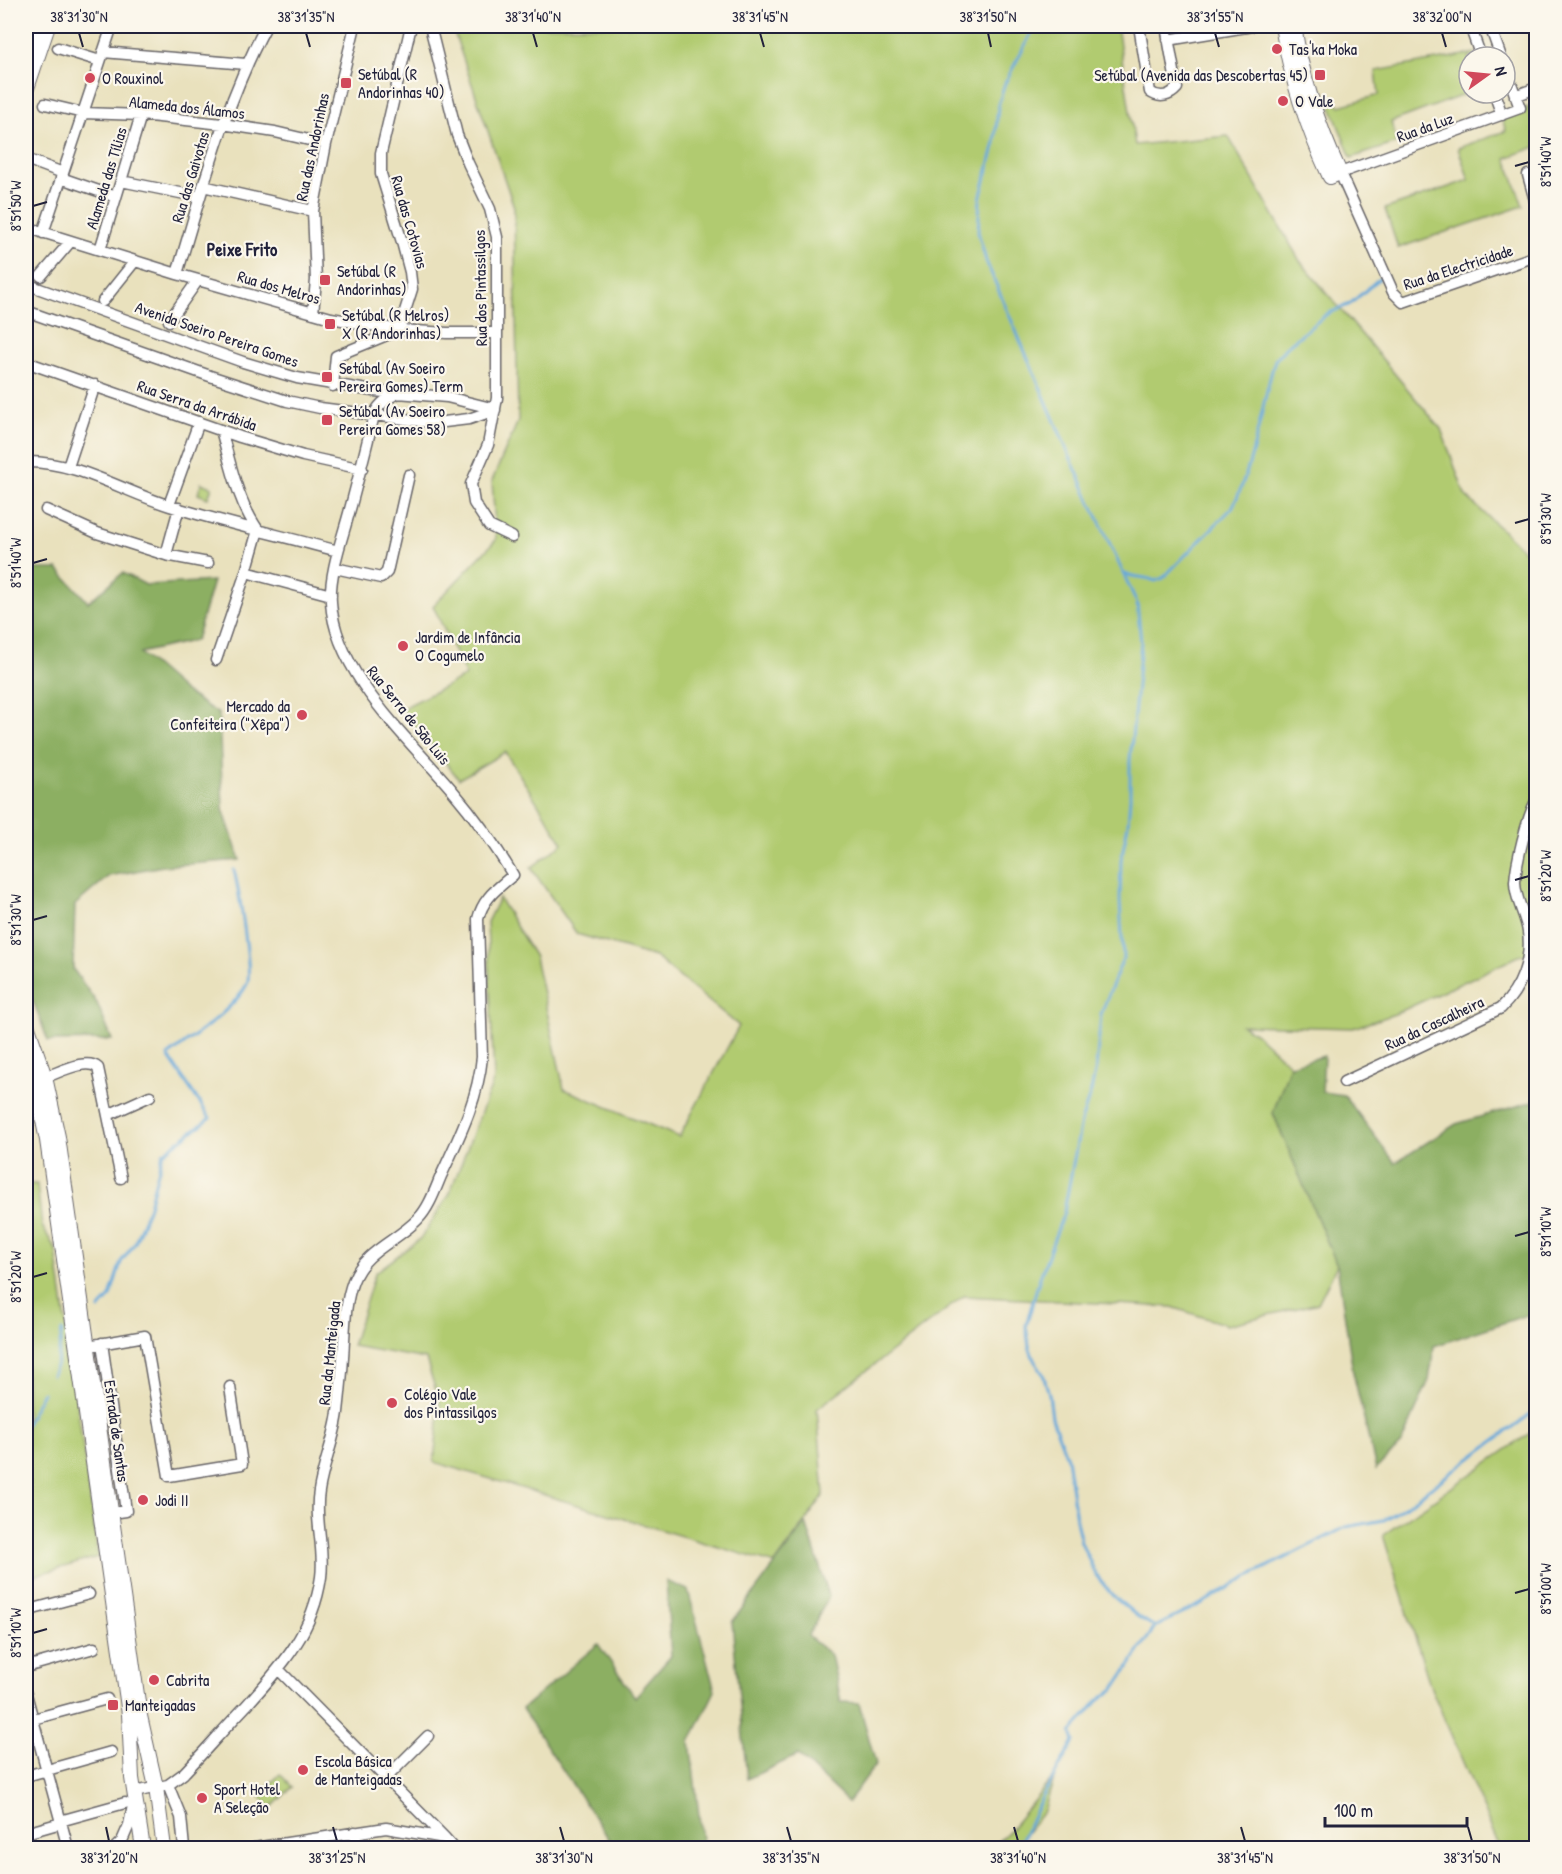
<svg xmlns="http://www.w3.org/2000/svg" width="1562" height="1874" font-family="'Patrick Hand',sans-serif">
  <rect width="100%" height="100%" fill="#fbf7ec"/>
  <filter id="ink" filterUnits="userSpaceOnUse"><feTurbulence type="fractalNoise" baseFrequency=".0167" numOctaves="2"/><feDisplacementMap in="SourceGraphic" scale="12" xChannelSelector="R" yChannelSelector="G"/><feConvolveMatrix kernelMatrix="1 2 1 2 8 2 1 2 1" color-interpolation-filters="sRGB"/></filter>
  <filter id="wash" filterUnits="userSpaceOnUse"><feTurbulence type="fractalNoise" baseFrequency=".008" numOctaves="4" result="noise"/><feDisplacementMap in="SourceGraphic" scale="24" xChannelSelector="R" yChannelSelector="G"/><feGaussianBlur stdDeviation="1.35" result="paint"/><feColorMatrix in="noise" values="0 0 0 0 0 0 0 0 0 0 0 0 0 0 0 0 0 1.4 0 .05"/><feComposite in="paint" operator="in"/></filter>
  <g filter="url(#wash)">
    <rect width="100%" height="100%" fill="#e9e1bd"/>
    <path fill="#b1cb70" stroke="#6a7656" stroke-width="1.5" d="M452,26H1117L1135,145L1228,136L1300,261L1441,429L1465,495L1536,562V953L1521,955L1395,1014L1353,1028L1242,1025L1255,1033L1290,1065L1273,1113L1337,1265L1318,1303L1227,1325L1172,1307L964,1296L817,1409L824,1495L775,1564L434,1462L440,1404L426,1359L352,1346L375,1273L421,1238L449,1195L494,1079L487,922L499,898L535,957L564,1089L679,1137L739,1026L655,957L577,934L531,868L563,843L505,752L459,779L401,709L466,676L433,606L496,540L492,481L518,421L514,207Z
      M1475,53L1477,57H1469V93L1391,122L1397,143L1351,158L1329,102L1335,100L1340,106L1379,95L1376,71Z
      M1528,107L1536,129V147L1506,158L1523,206L1398,248L1385,209L1469,180L1458,148L1506,131L1501,116Z
      M201,483L212,487L208,498L198,494Z
      M26,1162V1184H37L42,1226L56,1250L98,1557L26,1578Z
      M1536,1429V1848H1500L1431,1688L1383,1535Z
      M280,1774L292,1787L271,1808L259,1795Z
      M1055,1775L1044,1811L1014,1848H991L1008,1832Z"/>
    <path fill="#8caf62" stroke="#57684e" stroke-width="1.5" d="M26,569H58L88,602L123,573L146,585L213,581L196,640L140,653L185,692L219,714L223,809L240,860L163,866L109,876L75,905L73,969L97,1003L112,1040L48,1041L35,1006L26,990Z
      M1324,1056L1322,1092L1344,1095L1395,1163L1456,1124L1534,1101L1536,1093V1312L1434,1346L1429,1380L1401,1444L1376,1469L1353,1372L1337,1265L1273,1113L1290,1065Z
      M806,1523L829,1596L808,1636L831,1655L841,1702L859,1703L876,1764L848,1802L798,1755L747,1779L732,1622Z
      M666,1581L688,1590L715,1691L690,1742L703,1848H615L522,1709L598,1644L635,1697L671,1656Z"/>
    <g fill="none" stroke-linecap="round" stroke-linejoin="round">
      <path stroke="#66a8da" stroke-width="3" d="M1035,26L1005,83L998,106L995,143L980,199L978,232L986,261L1071,459L1137,603L1141,642L1130,760V798L1128,824L1121,860L1120,900L1123,958L1101,1014L1096,1068L1091,1091L1081,1122L1064,1212L1039,1280L1026,1326L1029,1346L1034,1360L1043,1374L1049,1394L1052,1418L1067,1458L1077,1525L1081,1542L1096,1575L1113,1596L1137,1616L1155,1627
        M1125,574C1136,578 1145,576 1155,581L1163,578L1232,508C1254,467 1261,406 1275,360L1287,346L1327,314L1350,304L1381,277
        M99,1309L110,1297L121,1262L135,1243L149,1206L163,1153L210,1118L168,1056C192,1037 234,1010 247,984C253,972 238,887 234,870
        M52,1375L57,1364L62,1331
        M26,1424L43,1392
        M1018,1848L1038,1805L1074,1741L1071,1733L1098,1701L1114,1689L1155,1627L1203,1603L1247,1577L1346,1527L1384,1520L1403,1508L1536,1410"/>
    </g>
  </g>
  <g filter="url(#ink)">
    <g fill="none" stroke-linecap="round" stroke-linejoin="round">
      <defs>
        <path id="street" d="M430,26L457,135L468,163L490,209L497,237V398L488,445L471,484L474,503L489,526L512,537
          M1139,26L1150,92C1160,99 1170,96 1177,88L1166,26
          M1470,26L1481,57
          M1490,26L1501,57
          M1168,40L1252,26
          M58,48L100,61
          M103,52L246,64
          M1505,67L1520,108L1340,173L1393,292L1403,302L1536,256
          M1494,93L1502,115
          M1515,96L1536,88
          M45,104L83,113L141,115L222,124L275,132L326,144
          M26,159L63,173
          M1528,175L1536,204
          M61,178L116,197
          M121,181L200,197
          M203,186L313,211
          M26,227L177,274L331,318L399,330L447,333H496
          M43,233L112,26
          M100,250L141,115
          M177,274C203,188 224,105 266,26
          M41,276L71,241
          M26,284L243,362L297,378L373,391L447,397L495,409
          M103,301L135,261
          M26,311L210,376L287,401L320,408L436,423L469,419L495,410
          M313,313L316,280L313,211L326,144L355,26
          M169,321L198,280
          M26,362L240,437L303,456L362,469
          M333,386L336,356L399,330L412,289L410,272L402,242L381,174V153L411,26
          M221,430C231,465 237,500 258,530
          M26,462C76,461 122,491 170,506C225,523 282,536 338,551
          M68,467L95,385
          M169,505L199,422
          M46,510L97,533L166,555L208,563
          M258,530L246,572L331,595
          M166,555L179,508
          M335,568L381,578L387,572L409,475
          M216,660L246,572
          M45,1077C59,1073 86,1057 98,1068L121,1178
          M1344,1082L1501,1008C1521,989 1532,960 1528,932C1526,915 1515,900 1515,882C1516,863 1527,818 1536,801
          M108,1115L150,1096
          M102,1343L126,1511L112,1513
          M88,1346L145,1336L169,1476L242,1464L230,1387
          M26,1611L89,1594
          M26,1667L94,1648
          M279,1670L445,1838
          M26,1694L68,1848
          M26,1721L107,1699
          M26,1776L111,1752
          M386,1778L428,1736
          M168,1785L181,1817L184,1848
          M60,1821L125,1803
          M355,1832L357,1848
          M26,1833L61,1823
          M115,1848L122,1841L129,1825L135,1796L139,1791L168,1785L183,1774C204,1752 224,1729 245,1707C281,1667 313,1633 321,1577C325,1548 314,1519 319,1491C323,1464 335,1438 338,1412C340,1394 342,1375 343,1357C345,1332 344,1305 353,1281C365,1250 396,1242 418,1219C429,1208 435,1190 441,1176C459,1137 478,1100 482,1057L478,919C483,898 497,889 513,875C495,845 475,817 452,790C408,738 335,673 331,602C329,574 342,539 349,513C358,480 366,448 374,415C379,403 389,397 401,392
          M254,1848L386,1828L445,1838L454,1848"/>
        <path id="secondary" d="M1282,26C1291,79 1307,128 1330,177L1340,173C1318,125 1302,78 1294,26
          M26,55L36,26
          M26,91L48,26
          M26,1022L45,1077L58,1137L140,1716L156,1787L164,1848
          M26,1054L37,1092L47,1140L129,1714L132,1778L143,1848"/>
      </defs>
      <use href="#street" stroke="#686568" stroke-width="13"/>
      <use href="#secondary" stroke="#686568" stroke-width="16"/>
      <use href="#street" stroke="#fff" stroke-width="10"/>
      <use href="#secondary" stroke="#fff" stroke-width="14"/>
    </g>
  </g>
  <path fill="none" stroke="#22223b" stroke-width="2" d="M79,33L83,47M306,33L310,47M533,33L537,47M760,33L764,47M988,33L991,47M1215,33L1219,47M1442,33L1446,47M1515,166L1529,162M33,206L47,202M1515,523L1529,519M33,563L47,559M1515,880L1529,876M33,920L47,916M1515,1236L1529,1232M33,1277L47,1273M1515,1593L1529,1589M33,1633L47,1629M106,1827L109,1841M333,1827L337,1841M560,1827L564,1841M787,1827L791,1841M1014,1827L1018,1841M1241,1827L1245,1841M1468,1827L1472,1841"/>
  <g fill="#d1495b" stroke="#fbf7ec" stroke-width="2">
    <circle cx="1277" cy="49" r="6"/>
    <rect x="1314" y="69" width="12" height="12" rx="3"/>
    <circle cx="90" cy="78" r="6"/>
    <rect x="340" y="77" width="12" height="12" rx="3"/>
    <circle cx="1283" cy="101" r="6"/>
    <rect x="319" y="274" width="12" height="12" rx="3"/>
    <rect x="324" y="318" width="12" height="12" rx="3"/>
    <rect x="321" y="371" width="12" height="12" rx="3"/>
    <rect x="321" y="414" width="12" height="12" rx="3"/>
    <circle cx="403" cy="646" r="6"/>
    <circle cx="302" cy="715" r="6"/>
    <circle cx="392" cy="1403" r="6"/>
    <circle cx="143" cy="1500" r="6"/>
    <circle cx="154" cy="1680" r="6"/>
    <rect x="107" y="1699" width="12" height="12" rx="3"/>
    <circle cx="303" cy="1770" r="6"/>
    <circle cx="202" cy="1798" r="6"/>
  </g>
  <g text-anchor="middle" stroke-width="4.5" stroke-linejoin="round" paint-order="stroke">
    <g font-size="16" fill="#22223b" stroke="#fbf7ec" text-anchor="start">
      <text x="1289" y="55">Tas'ka Moka</text>
      <text x="358" y="80">Setúbal (R<tspan x="358" dy="18">Andorinhas 40)</tspan></text>
      <text x="1308" y="81" text-anchor="end">Setúbal (Avenida das Descobertas 45)</text>
      <text x="102" y="84">O Rouxinol</text>
      <text x="1295" y="107">O Vale</text>
      <text x="337" y="277">Setúbal (R<tspan x="337" dy="18">Andorinhas)</tspan></text>
      <text x="342" y="321">Setúbal (R Melros)<tspan x="342" dy="18">X (R Andorinhas)</tspan></text>
      <text x="339" y="374">Setúbal (Av Soeiro<tspan x="339" dy="18">Pereira Gomes) Term</tspan></text>
      <text x="339" y="417">Setúbal (Av Soeiro<tspan x="339" dy="18">Pereira Gomes 58)</tspan></text>
      <text x="415" y="643">Jardim de Infância<tspan x="415" dy="18">O Cogumelo</tspan></text>
      <text x="290" y="712" text-anchor="end">Mercado da<tspan x="290" dy="18">Confeiteira ("Xêpa")</tspan></text>
      <text x="404" y="1400">Colégio Vale<tspan x="404" dy="18">dos Pintassilgos</tspan></text>
      <text x="155" y="1506">Jodi II</text>
      <text x="166" y="1686">Cabrita</text>
      <text x="125" y="1711">Manteigadas</text>
      <text x="315" y="1767">Escola Básica<tspan x="315" dy="18">de Manteigadas</tspan></text>
      <text x="214" y="1795">Sport Hotel<tspan x="214" dy="18">A Seleção</tspan></text>
    </g>
    <g font-size="16" fill="#22223b" stroke="#fbf7ec">
      <text transform="translate(187 107) rotate(6)" y="6">Alameda dos Álamos</text>
      <text transform="translate(1425 127) rotate(-20)" y="6">Rua da Luz</text>
      <text transform="translate(312 147) rotate(-78)" y="6">Rua das Andorinhas</text>
      <text transform="translate(190 177) rotate(-73)" y="6">Rua das Gaivotas</text>
      <text transform="translate(106 178) rotate(-73)" y="6">Alameda das Tílias</text>
      <text transform="translate(410 222) rotate(74)" y="6">Rua das Cotovias</text>
      <text transform="translate(1458 267) rotate(-18)" y="6">Rua da Electricidade</text>
      <text transform="translate(279 287) rotate(16)" y="6">Rua dos Melros</text>
      <text transform="translate(480 288) rotate(-91)" y="6">Rua dos Pintassilgos</text>
      <text transform="translate(217 334) rotate(19)" y="6">Avenida Soeiro Pereira Gomes</text>
      <text transform="translate(197 405) rotate(19)" y="6">Rua Serra da Arrábida</text>
      <text transform="translate(409 715) rotate(51)" y="6">Rua Serra de São Luis</text>
      <text transform="translate(1434 1023) rotate(-25)" y="6">Rua da Cascalheira</text>
      <text transform="translate(329 1353) rotate(-84)" y="6">Rua da Manteigada</text>
      <text transform="translate(117 1431) rotate(82)" y="6">Estrada de Santas</text>
    </g>
    <g font-size="18" font-weight="bold" fill="#22223b" stroke="#fbf7ec">
      <text x="242" y="256">Peixe Frito</text>
    </g>
  </g>
  <rect width="1562" height="1874" fill="none" stroke="#fbf7ec" stroke-width="66"/>
  <g transform="translate(1487 75) rotate(75)"><circle r="28" fill="#fbf7ec" stroke="#a4a2a5" stroke-width="1.5"/>
  <path d="M0-4.5L10 22L0 15L-10 22Z" fill="#d1495b"/>
  <text y="-9" font-size="16" font-weight="bold" text-anchor="middle" fill="#22223b">N</text>
  </g>
  <path d="M1325 1817v9h142v-9" fill="none" stroke="#22223b" stroke-width="3"/>
  <text x="1334" y="1817" font-size="18" fill="#22223b" stroke="#fbf7ec" stroke-width="4.5" paint-order="stroke">100 m</text>
  <rect x="33" y="33" width="1496" height="1808" fill="none" stroke="#22223b" stroke-width="2"/>
  <g font-size="15" text-anchor="middle" fill="#22223b">
    <text x="79" y="22">38°31'30"N</text>
    <text x="306" y="22">38°31'35"N</text>
    <text x="533" y="22">38°31'40"N</text>
    <text x="760" y="22">38°31'45"N</text>
    <text x="988" y="22">38°31'50"N</text>
    <text x="1215" y="22">38°31'55"N</text>
    <text x="1442" y="22">38°32'00"N</text>
    <text transform="translate(1546 162) rotate(-90)" y="5">8°51'40"W</text>
    <text transform="translate(16 206) rotate(-90)" y="5">8°51'50"W</text>
    <text transform="translate(1546 519) rotate(-90)" y="5">8°51'30"W</text>
    <text transform="translate(16 563) rotate(-90)" y="5">8°51'40"W</text>
    <text transform="translate(1546 876) rotate(-90)" y="5">8°51'20"W</text>
    <text transform="translate(16 920) rotate(-90)" y="5">8°51'30"W</text>
    <text transform="translate(1546 1232) rotate(-90)" y="5">8°51'10"W</text>
    <text transform="translate(16 1277) rotate(-90)" y="5">8°51'20"W</text>
    <text transform="translate(1546 1589) rotate(-90)" y="5">8°51'00"W</text>
    <text transform="translate(16 1633) rotate(-90)" y="5">8°51'10"W</text>
    <text x="109" y="1863">38°31'20"N</text>
    <text x="337" y="1863">38°31'25"N</text>
    <text x="564" y="1863">38°31'30"N</text>
    <text x="791" y="1863">38°31'35"N</text>
    <text x="1018" y="1863">38°31'40"N</text>
    <text x="1245" y="1863">38°31'45"N</text>
    <text x="1472" y="1863">38°31'50"N</text>
  </g>
</svg>
